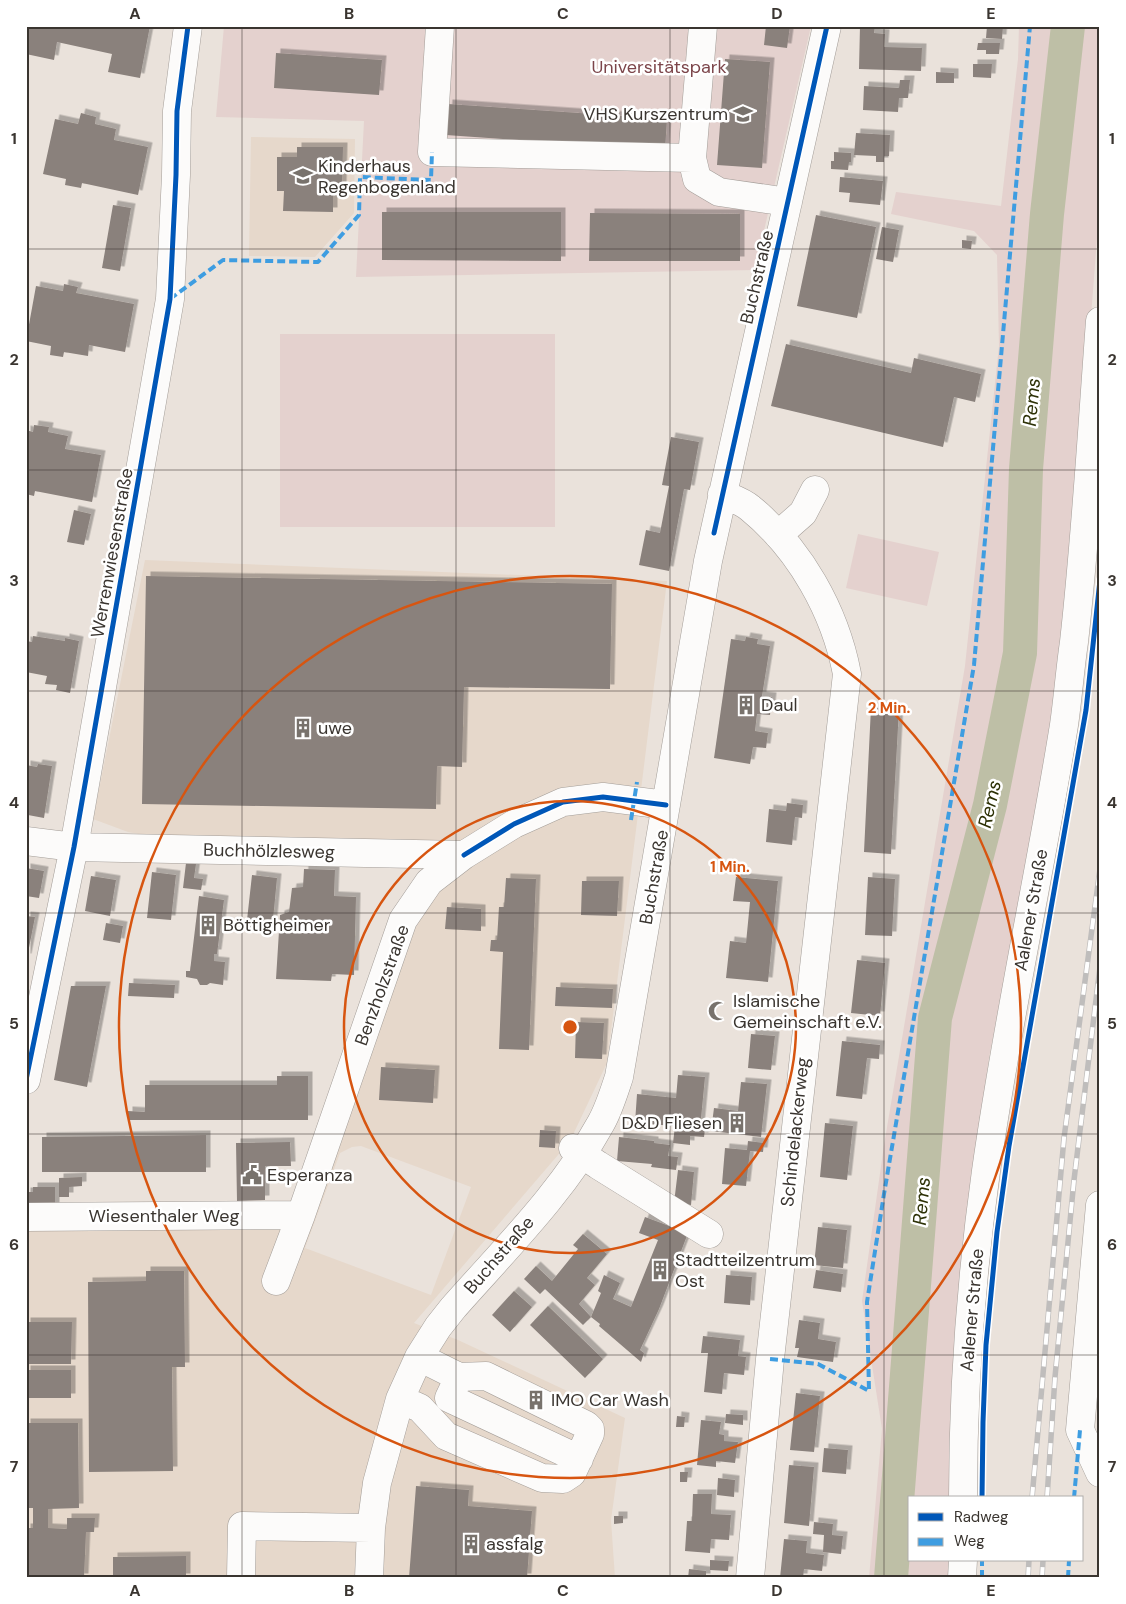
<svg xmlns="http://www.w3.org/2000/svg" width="1126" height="1604" font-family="'DM Sans',sans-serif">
  <defs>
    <filter id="shadow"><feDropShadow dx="4.5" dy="-4.5" stdDeviation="0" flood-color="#0004"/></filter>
  </defs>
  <rect width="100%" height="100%" fill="#eae2db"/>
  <path fill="#e6d8cb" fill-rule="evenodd" d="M251,137L355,139L354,213L315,257L249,256Z
    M145,560L667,581L607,1063L570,1141L414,1323L458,1340L625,1418L611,1520L615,1578H26V1217L301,1215L403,920L464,855L227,850L128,832L93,819ZM361,1146L471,1187L431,1295L305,1248L340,1153L352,1147Z"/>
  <path fill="#e4d1ce" d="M224,26H811L755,270L356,277L364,121L216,117Z
    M1019,26H1100V199L1081,448L1054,720L989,1058L968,1212L952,1498H910V1560H951V1578H869L882,1429L862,1301L884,1145L965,666L999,346L997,255L974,231L891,214L896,192L1001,206L1018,59Z
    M280,334H555V527H280Z
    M858,534L939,552L927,606L846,588Z"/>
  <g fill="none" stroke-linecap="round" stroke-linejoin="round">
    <path stroke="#bebfa6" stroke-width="34" d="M891,1578L935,1018L990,805L1020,653L1026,469L1047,214L1068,26"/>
  </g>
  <path fill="#8a817c" filter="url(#shadow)" d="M26,26H150L140,78L108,72L112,54L57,42L54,60L26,54Z
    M766,26H790L787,48L764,45Z
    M860,26H875L874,33L885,34L884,47L922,48L921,71L859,69Z
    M987,26H1003L1002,39L986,38Z
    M978,43H1000L999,54H986V50H977Z
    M276,53L382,60L379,95L274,88Z
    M725,59L770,62L762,168L717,165Z
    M973,64H992L991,78L973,77Z
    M936,72L954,73V83H936Z
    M900,80H910L908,98H899L898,112L863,110L864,86L899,88Z
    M448,104L667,119L665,150L446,135Z
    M81,113L96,117L95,124L116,129L114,140L148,147L138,195L82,183L81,188L65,185L66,179L43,174L55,119L78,124Z
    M856,133L890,135L889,156H884V162H876V156L854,155Z
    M297,147H343L342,190H333V212L283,211L284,191H277V157H297Z
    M834,152L851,153V162H849L848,170L831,169V161H834Z
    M840,177L883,181L880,205L849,202L850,193L839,192Z
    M113,205L131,208L120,271L102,268Z
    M382,212H561V261L382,260Z
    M590,213L740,214V261H589Z
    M816,215L876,227L857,318L797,306Z
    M882,227L899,230L893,262L876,259Z
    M962,240L972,241L971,249L962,248Z
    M64,284L78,287L76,293L134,304L125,352L89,345L88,356L64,352L63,357L50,355L51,346L26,341L36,286L63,291Z
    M786,344L911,373L914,358L981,374L975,402L954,397L943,447L771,406Z
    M34,425L49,427L48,432L68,436L65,449L101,455L92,502L35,491L34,496L26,494V430L33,432Z
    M671,437L699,442L690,490L684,489L669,571L639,565L646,530L660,533L669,486L662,485Z
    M74,510L91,514L84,545L67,542Z
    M146,576L612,584L610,689L464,687L462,767L437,766L436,809L142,804Z
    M33,636L65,641V638L79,641L70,693L56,690L57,685L45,684L47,676L26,672V641L32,642Z
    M746,637L758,639L757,644L770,646L762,696L772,697L770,715L757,714L755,731L768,733L766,748L753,747L750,764L714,758L731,639L745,641Z
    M871,707L899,709L891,854L864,852Z
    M38,764L52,766L44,818L28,815L29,811H26V765L37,767Z
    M787,803L803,805L802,818L795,817L792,845L766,842L769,809L786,811Z
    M186,863L196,864L194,878L203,879L201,890L183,888Z
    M26,868L44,871L39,898L26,896Z
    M304,869L335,870L334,896L356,897L354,975L332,974L331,981L276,979L280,915L289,912L292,888L303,887Z
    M152,872L176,875L171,920L147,918Z
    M252,875L277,878L273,920L261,919L260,931L246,929Z
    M91,876L116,880L110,916L85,911Z
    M736,877L778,881L768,982L726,978L730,941L746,943L750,902L733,901Z
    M868,877L895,879L892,936L865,935Z
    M506,878L536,879L529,1050L499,1049L503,952L490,951L491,940H497L499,907H504Z
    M582,881H619L617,916L581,915Z
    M199,896L224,900L217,954H214V961L225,962L223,985L210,983L207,985H200L197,979L186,977V971H190Z
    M447,907L481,909V931L445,929Z
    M26,916L35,917L27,958H26Z
    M106,923L123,926L120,943L103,940Z
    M857,960L885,963L880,1016L851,1013Z
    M129,983L175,985L174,998L128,996Z
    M71,986H106L87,1087L54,1080Z
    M556,987L613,989L612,1008L555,1006Z
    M576,1022L604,1023L602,1059L575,1058Z
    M751,1034L775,1036L771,1070L748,1068Z
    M842,1041L880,1045L879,1059L867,1058L862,1099L836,1096Z
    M381,1067L435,1070L433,1103L379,1100Z
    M678,1075L705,1077L700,1129H705L704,1137L690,1136V1145L673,1143L675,1126L635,1123L637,1094L676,1098Z
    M277,1076H308V1120H128V1111L145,1112V1085H277Z
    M741,1082L767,1084L761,1137L711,1131L714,1108L738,1111Z
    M825,1123L853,1126L847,1180L820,1177Z
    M540,1130L556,1131L555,1148L539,1147Z
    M206,1135V1172H42V1137Z
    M619,1137L654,1141V1143L670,1145L668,1156L678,1157L676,1170L651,1167L652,1164L617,1161Z
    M748,1141L764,1143L763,1152L750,1151L746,1186L722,1184L725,1148L747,1150Z
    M290,1142L291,1166H265V1200L237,1201L236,1143Z
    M678,1170L694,1172L691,1205L674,1203Z
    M82,1177V1186L69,1187V1197H59V1178Z
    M33,1187H55V1210H26V1192H33Z
    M645,1217L688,1233L659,1309L640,1350L644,1353L641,1362L599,1326L600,1324L591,1317L601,1293L598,1291L604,1275L620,1283L613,1299L631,1307L658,1240L639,1233Z
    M818,1227L847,1230L843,1268L814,1265Z
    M583,1234L607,1254L587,1278L595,1285L579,1304L591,1317L583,1325L545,1289L540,1294L524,1279L536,1266L552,1281L578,1249L573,1245Z
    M816,1270L843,1274L841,1292L813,1288Z
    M146,1271H184L185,1367H172L173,1471L89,1472L88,1282L146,1281Z
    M726,1275L752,1277L750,1305L724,1303Z
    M514,1291L532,1307L510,1332L492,1315Z
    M548,1306L603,1359L585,1378L530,1325Z
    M799,1320L820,1323L818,1339L836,1342L833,1362L797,1357L799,1348H795Z
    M26,1322H72L71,1364H26Z
    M703,1336L740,1340L738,1356L746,1357L744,1375L724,1373L722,1394L704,1392L708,1353H701Z
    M26,1370H71V1398H26Z
    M796,1393L820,1396L814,1452L790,1450Z
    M726,1414L743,1415V1425L725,1423Z
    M677,1416L685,1417L684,1427H676Z
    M701,1420L721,1422L719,1434L724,1435V1441L738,1442L735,1463L716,1461V1467L697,1465Z
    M26,1423H78L79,1508L48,1509V1528L67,1529V1518H95L94,1532H86L84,1578H26V1528H33V1508H26Z
    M824,1448L848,1450L846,1474L822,1472Z
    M789,1465L814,1467L809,1526L784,1523Z
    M680,1472H688L687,1482H680Z
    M718,1478L735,1480L734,1497L717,1495Z
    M416,1486L469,1490L468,1506L532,1511L527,1578H409Z
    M693,1494H712L711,1514L731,1515L729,1540L711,1539L710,1553L685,1551L687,1521H692Z
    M614,1516H623V1523L614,1524Z
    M814,1522L833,1524L832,1535L843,1536L841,1554L823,1552L824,1535L813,1534Z
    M784,1539L807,1541L806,1553L824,1555L822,1571L804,1569L803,1578H780Z
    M186,1556V1578H113V1557Z
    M710,1560L729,1561L728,1571L710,1570Z
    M689,1569L706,1571V1578H688Z"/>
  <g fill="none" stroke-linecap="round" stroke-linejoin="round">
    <defs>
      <path id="minor" d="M440,26L432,152L692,158
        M703,26L692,158L697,179L719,192L788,202
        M722,494C731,498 742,501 750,508C800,549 835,611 847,674L770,1359L750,1578
        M778,535L803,513L815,490
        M26,841L74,847L464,855
        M26,1080L74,847L170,299L176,175L177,111L188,26
        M573,1148L598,1165L709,1234
        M1100,1205L1080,1430L1100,1473
        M26,1217L301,1215
        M276,1281L301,1215L403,920L429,882L464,855L514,824L563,802L603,797L666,805
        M459,1377L449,1398L579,1459
        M400,1399L420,1408L446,1436L542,1478L563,1479L572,1473L590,1434V1429L586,1425L486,1376L459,1377L419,1357
        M241,1578L242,1526L371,1528
        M369,1578L371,1528L377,1483L400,1399L419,1357L438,1327L453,1308C505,1249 563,1192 601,1123C609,1109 614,1092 619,1077L708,561L827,26"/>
      <path id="major" d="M963,1498C963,1389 971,1279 986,1171C1007,1021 1040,874 1064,725C1068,697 1070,669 1074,642C1086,535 1092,428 1100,321
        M962,1578L963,1560"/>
    </defs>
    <use href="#minor" stroke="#a39d98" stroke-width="29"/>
    <use href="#major" stroke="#a39d98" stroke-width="29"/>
    <use href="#minor" stroke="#fcfbfa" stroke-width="28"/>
    <use href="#major" stroke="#fcfbfa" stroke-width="28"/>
    <defs>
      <path id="rail" d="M1032,1498L1064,1138L1100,869
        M1047,1498L1055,1377L1074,1180L1100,967
        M1028,1578L1029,1560
        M1042,1578L1043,1560"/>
    </defs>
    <use href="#rail" stroke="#bfbdbc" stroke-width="5.5"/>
    <use href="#rail" stroke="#fff" stroke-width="4" stroke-dasharray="11" stroke-linecap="butt"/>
    <path stroke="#3e9de1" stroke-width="4" stroke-dasharray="8 4" stroke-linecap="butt" d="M170,299L223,260L318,262L359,215L360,177L431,180L432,152
      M631,820L637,782
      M770,1359L818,1364L869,1391L867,1302L884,1194L974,665L1030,26
      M1074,1498L1080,1430
      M982,1578V1560
      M1068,1578L1069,1560"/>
    <defs>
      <path id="cycleway" d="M714,533L827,26
        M464,855L514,824L563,802L603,797L666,805
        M26,1080L74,847L170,299L176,175L177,111L188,26
        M982,1498L983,1422L986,1345L997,1232L1009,1146L1086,710L1100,580"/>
    </defs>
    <use href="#cycleway" stroke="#fff" stroke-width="8"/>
    <use href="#cycleway" stroke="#0057b8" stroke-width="5"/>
  </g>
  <path fill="none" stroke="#3a3530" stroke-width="1" stroke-opacity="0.55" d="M242,26V1578M456,26V1578M670,26V1578M884,26V1578M26,249H1100M26,470H1100M26,691H1100M26,913H1100M26,1134H1100M26,1355H1100"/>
  <g fill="none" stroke="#d75510" stroke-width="2.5">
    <circle cx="570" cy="1027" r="226"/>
    <circle cx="570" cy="1027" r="451"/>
  </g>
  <defs>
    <symbol id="school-bare" viewBox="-9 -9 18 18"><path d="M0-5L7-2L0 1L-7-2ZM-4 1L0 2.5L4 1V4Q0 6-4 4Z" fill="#78726c" stroke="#fff" stroke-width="2.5" paint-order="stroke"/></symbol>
    <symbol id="building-bare" viewBox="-9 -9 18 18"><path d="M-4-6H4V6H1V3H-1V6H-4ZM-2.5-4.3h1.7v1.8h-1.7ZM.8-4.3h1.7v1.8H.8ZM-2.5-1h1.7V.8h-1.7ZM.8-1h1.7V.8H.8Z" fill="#78726c" stroke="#fff" stroke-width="2.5" paint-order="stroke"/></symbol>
    <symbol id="mosque-bare" viewBox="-9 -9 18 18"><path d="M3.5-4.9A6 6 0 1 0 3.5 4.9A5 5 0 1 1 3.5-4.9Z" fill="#78726c" stroke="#fff" stroke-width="2.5" paint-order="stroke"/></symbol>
    <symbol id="civic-bare" viewBox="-9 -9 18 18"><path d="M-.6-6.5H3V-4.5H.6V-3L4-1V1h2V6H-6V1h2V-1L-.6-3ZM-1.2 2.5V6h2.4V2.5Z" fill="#78726c" stroke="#fff" stroke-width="2.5" paint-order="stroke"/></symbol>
  </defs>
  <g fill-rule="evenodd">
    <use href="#school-bare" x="729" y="100" width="28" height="28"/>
    <use href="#school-bare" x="289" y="162" width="28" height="28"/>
    <use href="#building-bare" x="732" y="691" width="28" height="28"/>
    <use href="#building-bare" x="289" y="714" width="28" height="28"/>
    <use href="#building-bare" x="194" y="911" width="28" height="28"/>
    <use href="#mosque-bare" x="704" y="997" width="28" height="28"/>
    <use href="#building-bare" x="723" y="1109" width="28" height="28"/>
    <use href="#civic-bare" x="238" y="1161" width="28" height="28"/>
    <use href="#building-bare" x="646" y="1256" width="28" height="28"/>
    <use href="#building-bare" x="522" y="1386" width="28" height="28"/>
    <use href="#building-bare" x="457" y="1530" width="28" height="28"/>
  </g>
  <g text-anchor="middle" stroke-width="5" stroke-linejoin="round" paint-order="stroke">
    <g font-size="18" fill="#7c454a" stroke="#fff">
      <text x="659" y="73">Universitätspark</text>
    </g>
    <g font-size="18" fill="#3a3530" stroke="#fff" text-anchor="start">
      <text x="728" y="120" text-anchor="end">VHS Kurszentrum</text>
      <text x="318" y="172">Kinderhaus<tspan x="318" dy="21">Regenbogenland</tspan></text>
      <text x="761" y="711">Daul</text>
      <text x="318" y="734">uwe</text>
      <text x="223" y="931">Böttigheimer</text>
      <text x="733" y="1007">Islamische<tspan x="733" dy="21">Gemeinschaft e.V.</tspan></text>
      <text x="722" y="1129" text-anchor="end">D&amp;D Fliesen</text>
      <text x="267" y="1181">Esperanza</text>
      <text x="675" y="1266">Stadtteilzentrum<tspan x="675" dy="21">Ost</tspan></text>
      <text x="551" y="1406">IMO Car Wash</text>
      <text x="486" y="1550">assfalg</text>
    </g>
    <g font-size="18" fill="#3a3530" stroke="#fff">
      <text transform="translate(757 277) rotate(-77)" y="6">Buchstraße</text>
      <text transform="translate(112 553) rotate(-80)" y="6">Werrenwiesenstraße</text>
      <text transform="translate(269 851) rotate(1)" y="6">Buchhölzlesweg</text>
      <text transform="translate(654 877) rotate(-80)" y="6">Buchstraße</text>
      <text transform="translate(1031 910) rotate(-80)" y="6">Aalener Straße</text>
      <text transform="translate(382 985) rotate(-70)" y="6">Benzholzstraße</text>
      <text transform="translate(795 1132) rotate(-84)" y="6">Schindelackerweg</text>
      <text x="164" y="1222">Wiesenthaler Weg</text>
      <text transform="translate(499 1255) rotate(-49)" y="6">Buchstraße</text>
      <text transform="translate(972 1310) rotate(-85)" y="6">Aalener Straße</text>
    </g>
    <g font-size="19" font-style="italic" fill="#2d3106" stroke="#fff">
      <text transform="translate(1031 402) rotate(-85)" y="7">Rems</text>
      <text transform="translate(989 804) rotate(-77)" y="7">Rems</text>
      <text transform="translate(921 1201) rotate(-85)" y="7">Rems</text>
    </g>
  </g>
  <circle cx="570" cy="1027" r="8" fill="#d75510" stroke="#fff" stroke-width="2.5"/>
  <g font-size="15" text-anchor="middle" font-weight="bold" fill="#d75510" stroke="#fff" stroke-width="5" stroke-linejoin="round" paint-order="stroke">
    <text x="889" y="713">2 Min.</text>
    <text x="730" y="872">1 Min.</text>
  </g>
  <rect width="1126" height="1604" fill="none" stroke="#ffffff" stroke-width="55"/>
  <rect x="908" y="1496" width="175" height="65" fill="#ffffff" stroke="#b0aeac"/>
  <rect x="918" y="1513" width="25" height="8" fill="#0057b8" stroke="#b0aeac"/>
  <text x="954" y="1522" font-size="15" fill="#3a3530">Radweg</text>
  <rect x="918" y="1538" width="25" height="8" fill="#3e9de1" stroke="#b0aeac"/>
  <text x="954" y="1546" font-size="15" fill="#3a3530">Weg</text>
  <rect x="28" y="28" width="1070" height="1548" fill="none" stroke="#3a3530" stroke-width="2"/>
  <g font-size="16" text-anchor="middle" font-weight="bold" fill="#3a3530">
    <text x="135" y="19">A</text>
    <text x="349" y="19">B</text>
    <text x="563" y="19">C</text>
    <text x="777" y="19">D</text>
    <text x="991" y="19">E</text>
    <text x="14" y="144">1</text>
    <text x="1112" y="144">1</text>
    <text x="14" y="365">2</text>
    <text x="1112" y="365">2</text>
    <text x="14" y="586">3</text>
    <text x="1112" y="586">3</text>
    <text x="14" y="808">4</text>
    <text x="1112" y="808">4</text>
    <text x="14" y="1029">5</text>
    <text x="1112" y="1029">5</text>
    <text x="14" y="1250">6</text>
    <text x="1112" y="1250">6</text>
    <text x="14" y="1472">7</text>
    <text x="1112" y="1472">7</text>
    <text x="135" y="1596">A</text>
    <text x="349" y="1596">B</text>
    <text x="563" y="1596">C</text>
    <text x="777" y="1596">D</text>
    <text x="991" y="1596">E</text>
  </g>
</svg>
